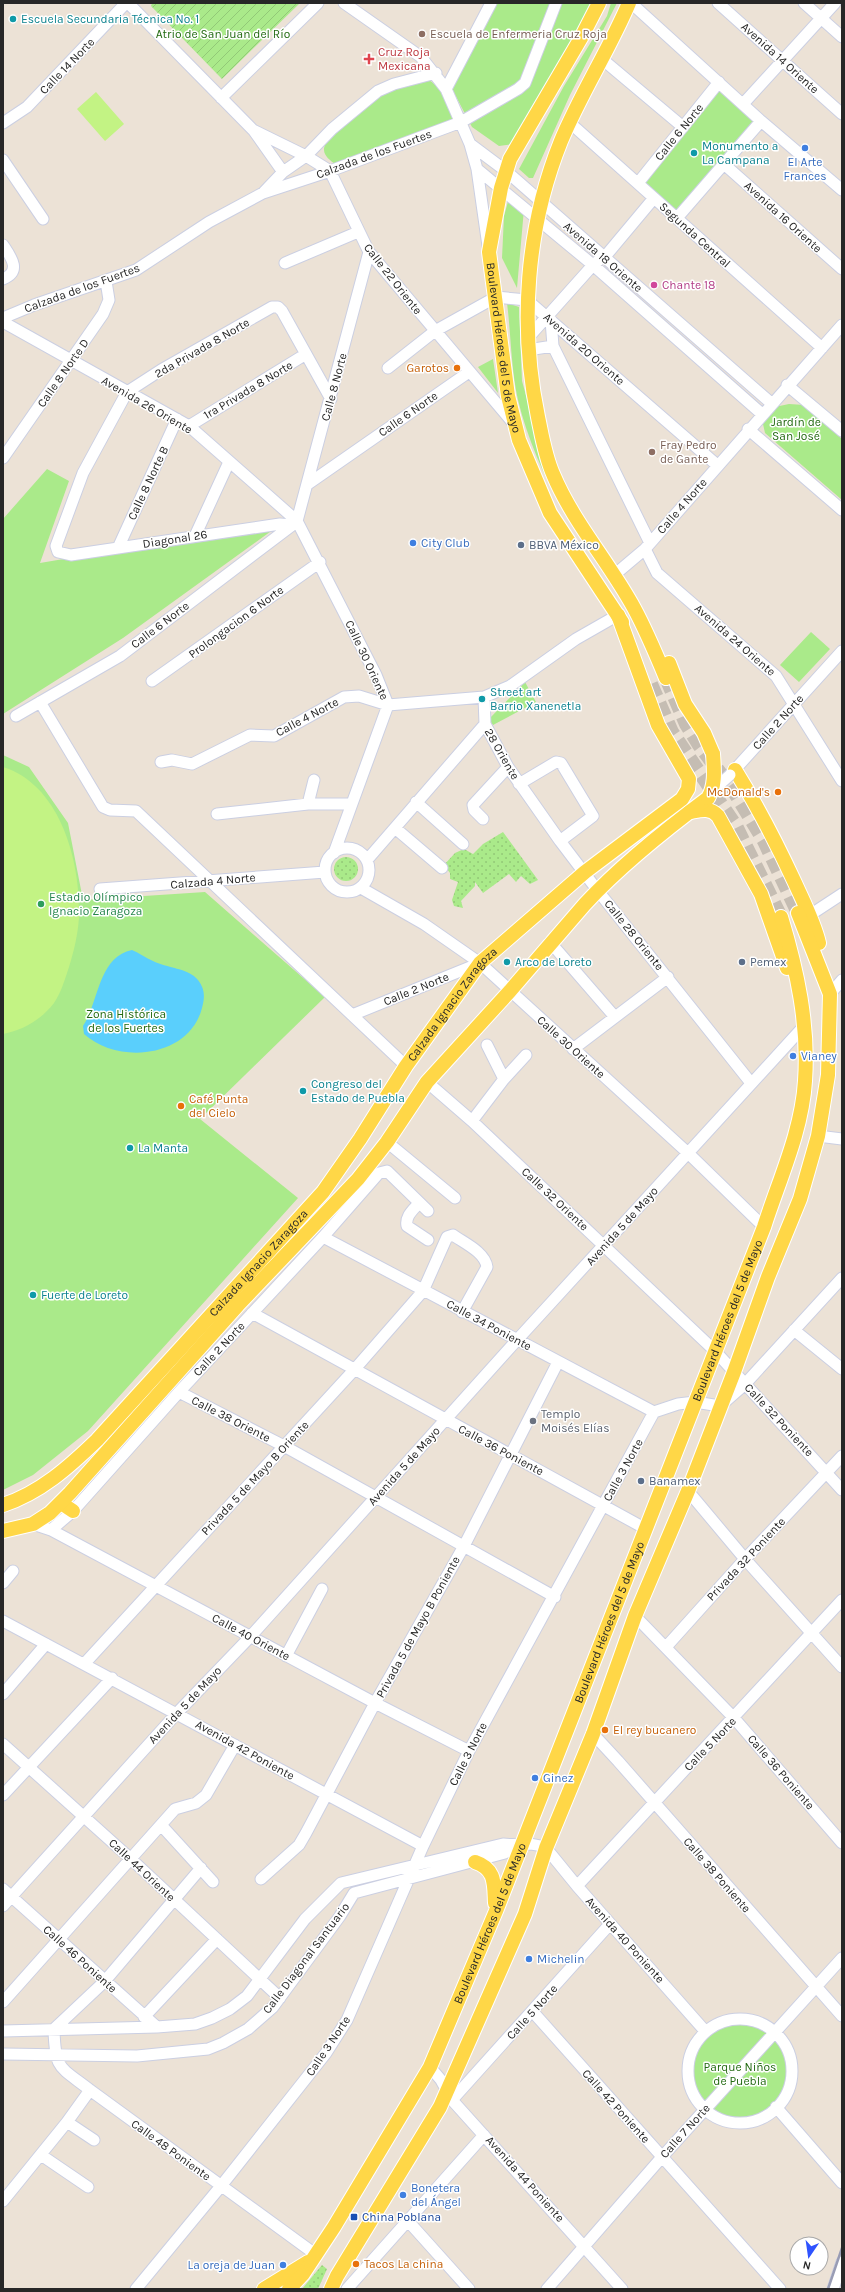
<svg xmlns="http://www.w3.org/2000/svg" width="845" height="2292" font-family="Karla,sans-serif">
  <defs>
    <pattern id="grass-dots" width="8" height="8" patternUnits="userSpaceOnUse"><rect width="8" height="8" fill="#aaea8a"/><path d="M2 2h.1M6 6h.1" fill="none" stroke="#92c977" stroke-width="1.8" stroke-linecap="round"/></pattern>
    <pattern id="garden-furrows" width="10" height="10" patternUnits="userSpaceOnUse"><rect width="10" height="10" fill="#aaea8a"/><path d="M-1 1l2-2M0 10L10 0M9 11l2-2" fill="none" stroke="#92c977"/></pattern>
  </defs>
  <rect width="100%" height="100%" fill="#ece2d6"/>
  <path fill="url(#grass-dots)" d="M503,832L538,880L530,884L521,876L516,882L509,874L483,893L475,882V886L461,901L463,908L454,906L452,900L458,882L450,879V873L444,865L455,853L464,849L473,854L483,844Z
    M334 869a12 12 0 1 1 24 0a12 12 0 1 1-24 0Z
    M322,2265L327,2269L318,2289H302Z"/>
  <path fill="#aaea8a" d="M497,3H592L582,26L514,144L499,146L472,127L452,89Z
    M611,3H617L570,95L533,178H529L519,169L564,86L607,16Z
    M426,79C442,85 448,104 453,119L452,123L335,164C331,161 324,156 324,150C325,131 374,97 390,88C400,83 415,82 426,79Z
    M717,87L758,123L677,214L636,177Z
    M509,198L524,209L517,288L502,258L504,216Z
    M507,303L519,307L522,381L539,442L619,593C575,536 535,470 518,400C511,369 511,334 507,303Z
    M493,359L498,393L478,367Z
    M789,404L804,405L842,439V500L765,433L763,424L770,408Z
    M47,469L69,481L40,563L193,537L274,529L123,638L3,714V519Z
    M811,632L830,649L799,682L780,665Z
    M525,682L536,702L493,725L489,719Z
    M3,755L29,767L68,823L83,900L205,892L325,997L200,1119L298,1198L88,1431L33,1475L3,1490Z
    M691 2073a49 49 0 1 1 98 0a49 49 0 1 1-98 0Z"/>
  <path fill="url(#garden-furrows)" d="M152,3H300L222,79L151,6Z"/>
  <path fill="#c3f384" d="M96,92L124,124L105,141L77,109Z
    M3,767C61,785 81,863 79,917C78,934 74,951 69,967C65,979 61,993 54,1003C41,1020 23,1030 3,1034Z"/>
  <path fill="#5acffc" d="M132,950C139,953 146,958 153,961C166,968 189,968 198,980C205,989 205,997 202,1008C189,1058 118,1065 84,1034L83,1026C99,1002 98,957 132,950Z"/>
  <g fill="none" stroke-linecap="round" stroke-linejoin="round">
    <path stroke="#c5bdb3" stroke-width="14" stroke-dasharray="14 7" stroke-linecap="butt" d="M666,678L686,724L699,745L733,790L764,841L798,913
      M651,684L672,732L736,826L781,917"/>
    <defs>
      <path id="minor" d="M128,3L253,130L306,156L330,171L369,252L514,424
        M344,3L421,57L446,89L470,144L477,169L488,246
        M631,3L761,121L842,190
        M718,3L842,114
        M804,3L842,37
        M602,59L683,127
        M446,89L491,3
        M221,98L318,3
        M743,104L835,3
        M569,122L822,348
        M3,123L27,107L126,3
        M254,131L283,172
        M470,144L506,171L771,403
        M3,160L43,219
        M725,165L842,269
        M477,169L593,265L762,414
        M638,183L719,82
        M264,192L283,172L306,156L332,129L378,91L394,84L436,73
        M677,218L761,121
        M3,245C11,257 22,271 3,279
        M285,263L358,232
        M3,318L34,305L136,270L209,222L263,193L330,171L461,122L518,89L525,83L556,3
        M551,320L553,346L650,543
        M3,322L189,426L297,521L376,675L388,705L334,853
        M527,339L593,265L608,253L654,198
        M528,350L553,346
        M388,368L435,331L496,297L527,300L717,465
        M787,385L842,431
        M189,426L306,354
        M748,429L842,510
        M3,458L103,314L109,300L106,281
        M308,484L469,372
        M297,521L369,252
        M292,525L280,524L71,555L58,552L56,546L83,473L127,392L161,370L272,307H278L282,311L331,399
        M195,536L229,462
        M118,548L177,419
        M645,549L657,573L776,676L842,781
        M613,576L645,549L842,325
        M152,681L320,562
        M40,702L103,807L110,810L136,811L406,1066
        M16,716L120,656L295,523
        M485,724L508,767L560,841L598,891L751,1083
        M161,762L172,760L192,764L250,735L274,736L344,697L359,696L388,705L484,697
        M730,775L842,651
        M519,784L556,762L561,763L593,816L560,841
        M416,802L463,844
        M308,804L314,780
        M217,814L308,804H351
        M483,819L474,810L473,805L508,767
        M395,828L442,868
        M325 870a22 22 0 1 1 44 0a22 22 0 1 1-44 0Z
        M367,860L485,724L484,697L510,686L576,639L618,615
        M361,888L424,924L480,963L688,1153L764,1227
        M100,889L325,872
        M810,915L842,894
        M550,942L615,1017
        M830,994L842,980
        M352,1015L480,963
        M487,1045L504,1079
        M573,1049L668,977
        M427,1082L472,1121L715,1351L842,1490
        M472,1121L504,1079L526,1055
        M818,1136L842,1139
        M387,1142L455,1198
        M419,1203C413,1210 405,1216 407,1226L428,1240
        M323,1237L654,1412
        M252,1313L646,1529
        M794,1330L842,1369
        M179,1392L284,1446L555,1597
        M688,1491L745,1559L842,1667
        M33,1524L51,1530L375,1703L469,1751
        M51,1530L73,1511L179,1392L323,1237L379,1173L387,1171L428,1211
        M3,1583L13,1571
        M635,1616L734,1718L842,1843
        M3,1621L423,1846
        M666,1647L745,1559L842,1456
        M286,1656L322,1589
        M85,1663L354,1370L423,1291L447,1237L453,1235C464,1243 485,1252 487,1267L462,1312
        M3,1694L46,1644
        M593,1734L618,1761L842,2016
        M3,1744L131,1859L280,1998
        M3,1795L112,1678
        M161,1825L213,1882
        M201,1868L104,1982L54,2029C55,2070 59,2066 90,2090L315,2254
        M261,1879L299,1845L306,1833L375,1703L464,1546L558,1362
        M577,1886L842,1600
        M3,1889L157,2027
        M3,1906L177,1713L250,1637L517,1340L805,1025
        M3,2002L175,1809L196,1803L206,1795L235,1745
        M533,2012L780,2289
        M144,2017L217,1939
        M688 2071a52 52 0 1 1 104 0a52 52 0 1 1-104 0Z
        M3,2031L157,2027L195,2024L212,2018L230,2009L247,1996L305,1919L341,1883L503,1844C518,1846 531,1841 546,1848L577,1886L705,2031
        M3,2054L137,2056L208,2049L223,2043L248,2029L273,2007L340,1916L354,1893L505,1853L511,1846
        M430,2067L441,2080L452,2100L622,2289
        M452,2100L610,1924
        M776,2107L842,2183
        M67,2122L94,2140
        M41,2155L88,2187
        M3,2201L67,2122L90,2090
        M408,2221L469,2289
        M136,2289L221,2186L326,2053L347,2020L423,1846L469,1751L654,1412L678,1404L695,1402L720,1406L745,1384L842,1278
        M347,2289L484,2135
        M547,2289L662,2157L842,1958
        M833,2289L842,2262"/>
      <g id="major">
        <path id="s1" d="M599,3L581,38L510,159L501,188L489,252L508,396L519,440L550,513L622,622"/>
        <path d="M629,3C609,50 581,93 561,141C526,228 519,326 538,417C542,436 545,456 553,474C573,522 609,562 634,608C646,630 656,654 666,678"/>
        <path d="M669,663L685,704L704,733L713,754"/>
        <path d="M735,770C758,807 777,844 795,883C804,903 814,922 819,943"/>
        <path d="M690,812C701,810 710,807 718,816L761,894L787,968"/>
        <path d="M61,1503L73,1511"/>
        <path id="s2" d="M3,1505C40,1493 69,1467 97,1440L323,1192L360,1139L406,1066L480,963L585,872L682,799L688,789L689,779L658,725L618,615"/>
        <path d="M3,1531L33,1524L50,1513L70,1493L238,1305L358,1179L387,1142L427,1082L510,991L585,904C621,865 665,830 708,798"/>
        <path d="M475,1862C496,1869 494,1884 495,1903"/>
        <path d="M264,2289L308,2262"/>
        <path id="s3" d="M289,2289L303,2274L334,2227L430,2067L496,1911L764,1227C779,1180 802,1131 805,1081C809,1025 797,970 781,917"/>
        <path d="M331,2289L337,2276L440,2107L525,1914L546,1848L593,1734L635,1616L688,1491L734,1372L768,1277L800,1199L818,1136L828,1075L830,994L798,913"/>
      </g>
    </defs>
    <use href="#minor" stroke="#cbcfe2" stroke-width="13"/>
    <use href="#major" stroke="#fff" stroke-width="16"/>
    <use href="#minor" stroke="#fff" stroke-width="11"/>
    <use href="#major" stroke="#ffd747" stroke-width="14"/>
    <path stroke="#989cb4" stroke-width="2.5" d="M828,2289L842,2248"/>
    <defs>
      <path id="minor-bridge" d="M712,791L730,775"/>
      <path id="major-bridge" d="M708,798C716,785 714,769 713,754"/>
    </defs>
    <use href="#minor-bridge" stroke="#cbcfe2" stroke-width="13" stroke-linecap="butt"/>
    <use href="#major-bridge" stroke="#fff" stroke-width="16" stroke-linecap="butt"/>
    <use href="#minor-bridge" stroke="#fff" stroke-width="11"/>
    <use href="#major-bridge" stroke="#ffd747" stroke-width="14"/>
  </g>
  <g fill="#0f9aa8" stroke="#fff" stroke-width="1.5">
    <circle cx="13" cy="19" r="4"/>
    <circle cx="694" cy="153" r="4"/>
    <circle cx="482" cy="699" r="4"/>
    <circle cx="507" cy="962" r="4"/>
    <circle cx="303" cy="1091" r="4"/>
    <circle cx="130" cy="1148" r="4"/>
    <circle cx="33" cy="1295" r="4"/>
  </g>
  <g fill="#8d6e63" stroke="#fff" stroke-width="1.5">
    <circle cx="422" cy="34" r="4"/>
    <circle cx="652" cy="452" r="4"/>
  </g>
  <path fill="#e0444e" stroke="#fff" stroke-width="1.5" d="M367 53h4v4h4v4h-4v4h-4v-4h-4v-4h4z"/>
  <g fill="#3f7fe0" stroke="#fff" stroke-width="1.5">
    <circle cx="805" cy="148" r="4"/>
    <circle cx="413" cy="543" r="4"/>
    <circle cx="793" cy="1056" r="4"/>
    <circle cx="535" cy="1778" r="4"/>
    <circle cx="529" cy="1959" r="4"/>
    <circle cx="403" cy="2195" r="4"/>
    <circle cx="283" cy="2265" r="4"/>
  </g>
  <circle fill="#d1479c" stroke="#fff" stroke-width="1.5" cx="654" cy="285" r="4"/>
  <g fill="#e8710a" stroke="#fff" stroke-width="1.5">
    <circle cx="457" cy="368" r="4"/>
    <circle cx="778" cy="792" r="4"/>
    <circle cx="181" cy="1106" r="4"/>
    <circle cx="605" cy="1730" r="4"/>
    <circle cx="356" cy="2264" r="4"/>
  </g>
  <g fill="#5c6f8a" stroke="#fff" stroke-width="1.5">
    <circle cx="521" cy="545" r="4"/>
    <circle cx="742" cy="962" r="4"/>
    <circle cx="641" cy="1481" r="4"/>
  </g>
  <circle fill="#2e9e5b" stroke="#fff" stroke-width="1.5" cx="41" cy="904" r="4"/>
  <circle fill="#6b7280" stroke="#fff" stroke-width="1.5" cx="533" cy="1421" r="4"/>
  <rect fill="#1a4fb4" stroke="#fff" stroke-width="1.5" x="350" y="2213" width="8" height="8" rx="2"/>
  <g text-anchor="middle" stroke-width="3" stroke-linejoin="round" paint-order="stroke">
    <g font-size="12" fill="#0d838f" stroke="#fff" text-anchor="start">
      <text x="21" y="23">Escuela Secundaria Técnica No. 1</text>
      <text x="702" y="150">Monumento a<tspan x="702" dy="14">La Campana</tspan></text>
      <text x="490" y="696">Street art<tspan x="490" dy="14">Barrio Xanenetla</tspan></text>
      <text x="515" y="966">Arco de Loreto</text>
      <text x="311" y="1088">Congreso del<tspan x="311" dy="14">Estado de Puebla</tspan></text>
      <text x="138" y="1152">La Manta</text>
      <text x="41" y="1299">Fuerte de Loreto</text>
    </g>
    <g font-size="12" fill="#226a11" stroke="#fff">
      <text x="223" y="38">Atrio de San Juan del Río</text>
      <text x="796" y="426">Jardín de<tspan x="796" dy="14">San José</tspan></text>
      <text x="126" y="1018">Zona Histórica<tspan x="126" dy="14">de los Fuertes</tspan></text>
      <text x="740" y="2071">Parque Niños<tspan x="740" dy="14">de Puebla</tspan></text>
    </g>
    <g font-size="12" fill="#785e54" stroke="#fff" text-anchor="start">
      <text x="430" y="38">Escuela de Enfermeria Cruz Roja</text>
      <text x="660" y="449">Fray Pedro<tspan x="660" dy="14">de Gante</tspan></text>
    </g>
    <g font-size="12" fill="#be3a42" stroke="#fff" text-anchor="start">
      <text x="378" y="56">Cruz Roja<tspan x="378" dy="14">Mexicana</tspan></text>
    </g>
    <g font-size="12" fill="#272727" stroke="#fff">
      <text transform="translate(780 58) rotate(42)" y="4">Avenida 14 Oriente</text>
      <text transform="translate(67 66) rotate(-46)" y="4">Calle 14 Norte</text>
      <text transform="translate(679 132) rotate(-51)" y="4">Calle 6 Norte</text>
      <text transform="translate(374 154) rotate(-20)" y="4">Calzada de los Fuertes</text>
      <text transform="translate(783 217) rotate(42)" y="4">Avenida 16 Oriente</text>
      <text transform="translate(695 235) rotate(42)" y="4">Segunda Central</text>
      <text transform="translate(603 257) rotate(41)" y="4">Avenida 18 Oriente</text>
      <text transform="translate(393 279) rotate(52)" y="4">Calle 22 Oriente</text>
      <text transform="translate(82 288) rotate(-20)" y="4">Calzada de los Fuertes</text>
      <text transform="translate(202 348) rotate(-30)" y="4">2da Privada 8 Norte</text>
      <text dy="4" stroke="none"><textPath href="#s1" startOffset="372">Boulevard Héroes del 5 de Mayo</textPath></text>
      <text transform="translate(584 349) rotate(41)" y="4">Avenida 20 Oriente</text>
      <text transform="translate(63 373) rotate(-55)" y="4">Calle 8 Norte D</text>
      <text transform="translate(334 387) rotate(-75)" y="4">Calle 8 Norte</text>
      <text transform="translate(248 390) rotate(-31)" y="4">1ra Privada 8 Norte</text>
      <text transform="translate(147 405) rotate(30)" y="4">Avenida 26 Oriente</text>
      <text transform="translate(408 414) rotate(-35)" y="4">Calle 6 Norte</text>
      <text transform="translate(148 483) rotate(-65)" y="4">Calle 8 Norte B</text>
      <text transform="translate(682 506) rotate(-49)" y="4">Calle 4 Norte</text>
      <text transform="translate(175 539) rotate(-9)" y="4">Diagonal 26</text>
      <text transform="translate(236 622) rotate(-36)" y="4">Prolongacion 6 Norte</text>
      <text transform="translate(160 625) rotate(-37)" y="4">Calle 6 Norte</text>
      <text transform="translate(735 640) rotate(41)" y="4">Avenida 24 Oriente</text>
      <text transform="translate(367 660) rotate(65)" y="4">Calle 30 Oriente</text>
      <text transform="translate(307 717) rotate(-28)" y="4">Calle 4 Norte</text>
      <text transform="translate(778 722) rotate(-48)" y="4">Calle 2 Norte</text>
      <text transform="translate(502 754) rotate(60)" y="4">28 Oriente</text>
      <text transform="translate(213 881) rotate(-5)" y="4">Calzada 4 Norte</text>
      <text transform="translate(634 935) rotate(51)" y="4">Calle 28 Oriente</text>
      <text transform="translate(416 989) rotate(-22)" y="4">Calle 2 Norte</text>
      <text dy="4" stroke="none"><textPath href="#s2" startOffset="679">Calzada Ignacio Zaragoza</textPath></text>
      <text transform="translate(571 1047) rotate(42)" y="4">Calle 30 Oriente</text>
      <text transform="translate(555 1199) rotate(43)" y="4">Calle 32 Oriente</text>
      <text transform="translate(622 1226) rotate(-48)" y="4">Avenida 5 de Mayo</text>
      <text dy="4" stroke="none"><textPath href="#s2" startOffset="355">Calzada Ignacio Zaragoza</textPath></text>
      <text dy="4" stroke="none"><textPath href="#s3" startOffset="1067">Boulevard Héroes del 5 de Mayo</textPath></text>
      <text transform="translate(489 1325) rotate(28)" y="4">Calle 34 Poniente</text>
      <text transform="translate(219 1349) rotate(-47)" y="4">Calle 2 Norte</text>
      <text transform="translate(231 1419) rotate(27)" y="4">Calle 38 Oriente</text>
      <text transform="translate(779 1420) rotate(47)" y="4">Calle 32 Poniente</text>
      <text transform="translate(501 1450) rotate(28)" y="4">Calle 36 Poniente</text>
      <text transform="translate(404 1466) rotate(-48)" y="4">Avenida 5 de Mayo</text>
      <text transform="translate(623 1470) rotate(-61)" y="4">Calle 3 Norte</text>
      <text transform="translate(255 1478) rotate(-47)" y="4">Privada 5 de Mayo B Oriente</text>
      <text transform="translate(746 1559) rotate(-47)" y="4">Privada 32 Poniente</text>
      <text dy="4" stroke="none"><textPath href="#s3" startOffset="743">Boulevard Héroes del 5 de Mayo</textPath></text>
      <text transform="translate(418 1627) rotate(-61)" y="4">Privada 5 de Mayo B Poniente</text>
      <text transform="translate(251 1637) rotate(28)" y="4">Calle 40 Oriente</text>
      <text transform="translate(185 1705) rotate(-47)" y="4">Avenida 5 de Mayo</text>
      <text transform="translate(710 1744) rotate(-46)" y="4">Calle 5 Norte</text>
      <text transform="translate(245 1750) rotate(29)" y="4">Avenida 42 Poniente</text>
      <text transform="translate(468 1754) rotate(-63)" y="4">Calle 3 Norte</text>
      <text transform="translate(781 1772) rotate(49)" y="4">Calle 36 Poniente</text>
      <text transform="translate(142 1870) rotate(43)" y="4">Calle 44 Oriente</text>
      <text transform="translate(717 1875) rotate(49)" y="4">Calle 38 Poniente</text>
      <text dy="4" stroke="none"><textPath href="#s3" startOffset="419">Boulevard Héroes del 5 de Mayo</textPath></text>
      <text transform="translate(625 1940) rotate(48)" y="4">Avenida 40 Poniente</text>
      <text transform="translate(306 1958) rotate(-53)" y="4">Calle Diagonal Santuario</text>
      <text transform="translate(80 1959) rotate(42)" y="4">Calle 46 Poniente</text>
      <text transform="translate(532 2012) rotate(-48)" y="4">Calle 5 Norte</text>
      <text transform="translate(328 2046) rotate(-56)" y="4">Calle 3 Norte</text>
      <text transform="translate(616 2106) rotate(48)" y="4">Calle 42 Poniente</text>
      <text transform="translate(685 2131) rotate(-48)" y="4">Calle 7 Norte</text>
      <text transform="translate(171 2150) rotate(36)" y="4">Calle 48 Poniente</text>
      <text transform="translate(525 2179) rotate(48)" y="4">Avenida 44 Poniente</text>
    </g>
    <g font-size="12" fill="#366cbe" stroke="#fff" text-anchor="start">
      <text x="805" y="166" text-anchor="middle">El Arte<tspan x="805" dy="14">Frances</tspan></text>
      <text x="421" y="547">City Club</text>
      <text x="801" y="1060">Vianey</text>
      <text x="543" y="1782">Ginez</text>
      <text x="537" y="1963">Michelin</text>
      <text x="411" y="2192">Bonetera<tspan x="411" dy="14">del Ángel</tspan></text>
      <text x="275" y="2269" text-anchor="end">La oreja de Juan</text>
    </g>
    <g font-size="12" fill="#b23c85" stroke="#fff" text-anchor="start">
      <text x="662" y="289">Chante 18</text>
    </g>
    <g font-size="12" fill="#c56008" stroke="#fff" text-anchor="start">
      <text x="449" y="372" text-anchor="end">Garotos</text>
      <text x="770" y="796" text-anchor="end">McDonald's</text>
      <text x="189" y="1103">Café Punta<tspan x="189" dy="14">del Cielo</tspan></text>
      <text x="613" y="1734">El rey bucanero</text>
      <text x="364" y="2268">Tacos La china</text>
    </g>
    <g font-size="12" fill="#4e5e75" stroke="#fff" text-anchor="start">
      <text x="529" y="549">BBVA México</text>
      <text x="750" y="966">Pemex</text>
      <text x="649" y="1485">Banamex</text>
    </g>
    <g font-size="12" fill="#27864d" stroke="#fff" text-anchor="start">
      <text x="49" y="901">Estadio Olímpico<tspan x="49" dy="14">Ignacio Zaragoza</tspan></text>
    </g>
    <g font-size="12" fill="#5b616d" stroke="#fff" text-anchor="start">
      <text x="541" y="1418">Templo<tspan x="541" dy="14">Moisés Elías</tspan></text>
    </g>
    <g font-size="12" fill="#164399" stroke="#fff" text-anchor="start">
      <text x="362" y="2221">China Poblana</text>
    </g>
  </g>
  <rect width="845" height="2292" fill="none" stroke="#272727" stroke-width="8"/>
  <g transform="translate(809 2256) rotate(193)"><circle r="19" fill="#ffffff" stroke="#a9a9a9"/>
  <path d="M0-3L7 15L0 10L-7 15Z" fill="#2f53ff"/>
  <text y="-6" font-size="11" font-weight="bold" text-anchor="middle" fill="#272727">N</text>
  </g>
</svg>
